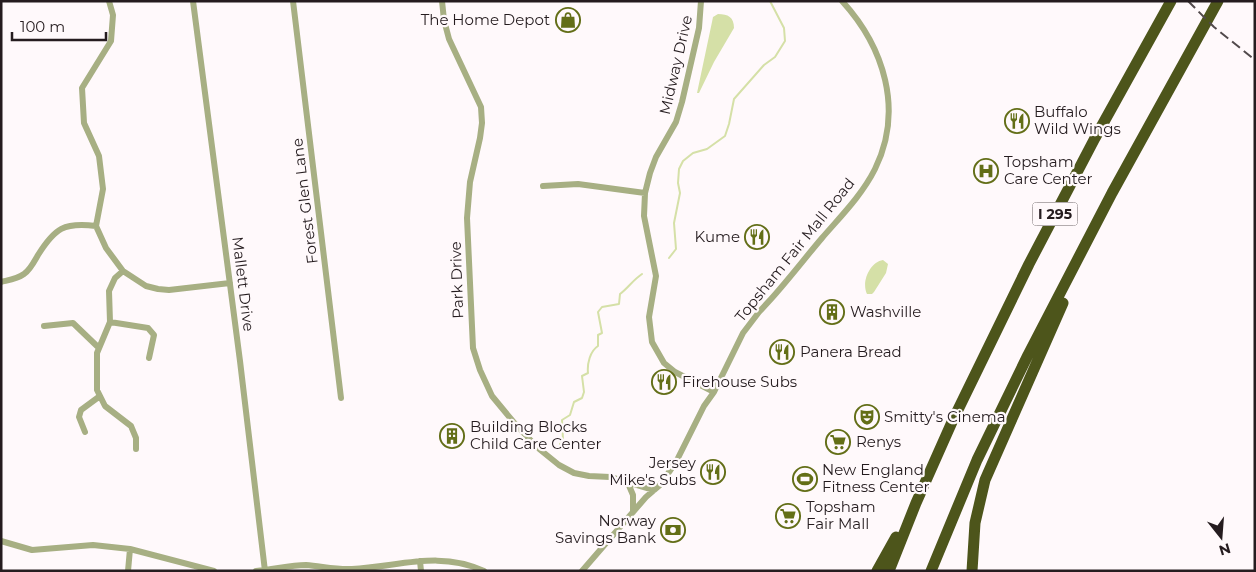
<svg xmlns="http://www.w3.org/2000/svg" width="1256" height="572" font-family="Montserrat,sans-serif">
  <rect width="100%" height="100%" fill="#fff9fb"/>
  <path fill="#d5e0a7" d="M718,14C728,14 734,17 734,28L714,62L699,93H697L712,22L713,17Z
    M883,260L888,264L886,273L874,292L872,294H867C861,282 870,262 883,260Z"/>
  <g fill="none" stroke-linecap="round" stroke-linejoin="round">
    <path stroke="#d5e0a7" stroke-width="2" d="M669,258L676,249L674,223L680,193L678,183L679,169L683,161L693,153L707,149L725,136L729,124L734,99L764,65L775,57L785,41L784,28L770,1
      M560,444L563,440L562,420L570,415L574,402L582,398L584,392L582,376L588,373C587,364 590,351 598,346V335L602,333L598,312L602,307L619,304L620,294C628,288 633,280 642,274"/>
    <path stroke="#a7af83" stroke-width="6" d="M109,1L113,15L111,41L82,88L84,123L99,156L103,189L96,226L106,248L123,271L146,286L158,289L169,290L230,283
      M193,1L240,361L265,571
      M293,1L341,398
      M442,1L444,20L449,39L481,107L482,123L480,138L470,182L467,218L473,348L480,370L492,396L516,425L538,448L559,465L574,473L589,476L610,477L654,490
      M701,1L699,28L682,102L676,122L656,157L650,173L645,193L644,216L656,276L649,317L652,342L664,363L675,372L714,392
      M543,186L578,184L645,193
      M123,271L115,278L109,291L110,322L97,353V390L105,406L131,426L136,438V449
      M1,282C9,280 17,279 24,274C30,270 34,262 38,255C55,228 64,222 96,226
      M110,322L148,328L154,335L149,358
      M44,326L73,323L99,348
      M85,432L79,417L81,410L100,396
      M627,481L633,495V512
      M1,541L32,550L93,545L130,549L214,571
      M420,561L421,571
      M128,571L130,549
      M256,571C273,570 289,565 306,565C321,566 336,570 352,569C398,567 439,550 484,571
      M582,571L646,497L660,485L676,462L704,406L714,392L743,333L759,312L771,299C789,279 805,258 822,238C841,216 862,195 875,169C904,110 884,47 842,1"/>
    <path stroke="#4d551b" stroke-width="11" d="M877,571L896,537
      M889,571L916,503L952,422L1029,264L1095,138L1171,1
      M931,571L977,460L1028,355L1112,193L1218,1
      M972,571L975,523L985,480L1063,303"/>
    <path stroke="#51494b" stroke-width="2" stroke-dasharray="10 5" stroke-linecap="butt" d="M1188,1L1214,27L1255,60"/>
  </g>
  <defs>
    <symbol id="shop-ring" viewBox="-11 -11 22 22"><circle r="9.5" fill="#fff9fb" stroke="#636e17" stroke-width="1.5"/><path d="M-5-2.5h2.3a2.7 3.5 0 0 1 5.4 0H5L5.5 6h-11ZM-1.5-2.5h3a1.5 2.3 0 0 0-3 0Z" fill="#636e17"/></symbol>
    <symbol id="restaurant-ring" viewBox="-11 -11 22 22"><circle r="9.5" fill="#fff9fb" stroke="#636e17" stroke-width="1.5"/><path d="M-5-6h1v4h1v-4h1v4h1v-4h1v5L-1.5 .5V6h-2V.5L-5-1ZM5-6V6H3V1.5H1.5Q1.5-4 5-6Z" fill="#636e17"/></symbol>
    <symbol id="hospital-ring" viewBox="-11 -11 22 22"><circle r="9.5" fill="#fff9fb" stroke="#636e17" stroke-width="1.5"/><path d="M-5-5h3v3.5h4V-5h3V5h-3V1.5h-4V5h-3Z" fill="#636e17"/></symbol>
    <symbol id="building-ring" viewBox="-11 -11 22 22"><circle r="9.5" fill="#fff9fb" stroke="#636e17" stroke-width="1.5"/><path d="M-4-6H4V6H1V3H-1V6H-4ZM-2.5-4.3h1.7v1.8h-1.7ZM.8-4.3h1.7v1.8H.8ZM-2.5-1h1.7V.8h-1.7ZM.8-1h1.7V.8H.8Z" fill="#636e17"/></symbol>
    <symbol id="theatre-ring" viewBox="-11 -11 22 22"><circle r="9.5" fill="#fff9fb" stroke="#636e17" stroke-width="1.5"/><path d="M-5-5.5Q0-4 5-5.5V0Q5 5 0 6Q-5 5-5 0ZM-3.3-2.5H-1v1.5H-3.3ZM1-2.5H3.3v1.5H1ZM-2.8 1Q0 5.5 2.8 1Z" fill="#636e17"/></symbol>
    <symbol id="supermarket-ring" viewBox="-11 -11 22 22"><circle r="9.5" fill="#fff9fb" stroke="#636e17" stroke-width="1.5"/><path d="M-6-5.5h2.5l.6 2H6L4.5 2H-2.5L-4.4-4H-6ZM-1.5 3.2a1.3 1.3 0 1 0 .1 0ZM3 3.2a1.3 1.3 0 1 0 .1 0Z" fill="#636e17"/></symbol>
    <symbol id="stadium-ring" viewBox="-11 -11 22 22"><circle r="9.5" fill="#fff9fb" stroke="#636e17" stroke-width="1.5"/><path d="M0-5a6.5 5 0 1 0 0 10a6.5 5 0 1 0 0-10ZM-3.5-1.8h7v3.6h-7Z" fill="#636e17"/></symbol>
    <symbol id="bank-ring" viewBox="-11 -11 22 22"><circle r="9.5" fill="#fff9fb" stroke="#636e17" stroke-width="1.5"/><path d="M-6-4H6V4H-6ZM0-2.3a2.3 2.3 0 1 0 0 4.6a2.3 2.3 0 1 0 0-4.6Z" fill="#636e17"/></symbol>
  </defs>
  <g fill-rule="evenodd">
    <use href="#shop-ring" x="554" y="6" width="28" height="28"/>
    <use href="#restaurant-ring" x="1003" y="107" width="28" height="28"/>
    <use href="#hospital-ring" x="972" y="157" width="28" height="28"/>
    <use href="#restaurant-ring" x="743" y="223" width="28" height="28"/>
    <use href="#building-ring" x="818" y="298" width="28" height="28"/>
    <use href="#restaurant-ring" x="768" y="338" width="28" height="28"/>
    <use href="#restaurant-ring" x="650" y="368" width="28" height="28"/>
    <use href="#theatre-ring" x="853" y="403" width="28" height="28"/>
    <use href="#building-ring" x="438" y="422" width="28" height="28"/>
    <use href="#supermarket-ring" x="824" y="428" width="28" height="28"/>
    <use href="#restaurant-ring" x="699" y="458" width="28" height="28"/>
    <use href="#stadium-ring" x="791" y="465" width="28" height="28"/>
    <use href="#supermarket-ring" x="774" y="502" width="28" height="28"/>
    <use href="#bank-ring" x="659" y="516" width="28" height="28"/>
  </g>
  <g text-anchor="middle" stroke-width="4.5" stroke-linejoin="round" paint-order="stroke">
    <rect fill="#fff9fb" stroke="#665e61" stroke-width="1" x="1032.5" y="202.5" width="45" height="23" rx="4"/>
    <g font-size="14" font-weight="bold" fill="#251c1f">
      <text x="1055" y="219">I 295</text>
    </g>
    <g font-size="15" fill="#251c1f" stroke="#fff9fb" text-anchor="start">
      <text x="550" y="25" text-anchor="end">The Home Depot</text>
      <text x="1034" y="117">Buffalo<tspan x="1034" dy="17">Wild Wings</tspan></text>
      <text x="1004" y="167">Topsham<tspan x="1004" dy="17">Care Center</tspan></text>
      <text x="740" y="242" text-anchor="end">Kume</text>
      <text x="850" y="317">Washville</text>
      <text x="800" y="357">Panera Bread</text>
      <text x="682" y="387">Firehouse Subs</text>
      <text x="884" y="422">Smitty's Cinema</text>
      <text x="470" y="432">Building Blocks<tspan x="470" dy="17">Child Care Center</tspan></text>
      <text x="856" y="447">Renys</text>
      <text x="696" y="468" text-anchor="end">Jersey<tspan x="696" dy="17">Mike's Subs</tspan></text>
      <text x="822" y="475">New England<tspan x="822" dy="17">Fitness Center</tspan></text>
      <text x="806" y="512">Topsham<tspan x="806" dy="17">Fair Mall</tspan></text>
      <text x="656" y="526" text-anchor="end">Norway<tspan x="656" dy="17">Savings Bank</tspan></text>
    </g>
    <g font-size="15" fill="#251c1f" stroke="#fff9fb">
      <text transform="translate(676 65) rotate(-77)" y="5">Midway Drive</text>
      <text transform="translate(305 201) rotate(-97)" y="5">Forest Glen Lane</text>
      <text transform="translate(795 250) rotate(-51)" y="5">Topsham Fair Mall Road</text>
      <text transform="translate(457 280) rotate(-92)" y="5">Park Drive</text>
      <text transform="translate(243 284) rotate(83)" y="5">Mallett Drive</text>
    </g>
  </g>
  <rect width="1256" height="572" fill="none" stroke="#251c1f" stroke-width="5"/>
  <g transform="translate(1221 537) rotate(163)" stroke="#fff9fb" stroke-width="4" paint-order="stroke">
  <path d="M0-4L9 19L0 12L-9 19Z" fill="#251c1f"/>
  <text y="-8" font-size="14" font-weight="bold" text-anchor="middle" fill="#251c1f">N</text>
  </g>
  <path d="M12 32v8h94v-8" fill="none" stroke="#251c1f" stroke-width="2.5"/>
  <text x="20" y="32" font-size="15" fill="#251c1f" stroke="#fff9fb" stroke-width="4" paint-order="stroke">100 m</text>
</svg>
